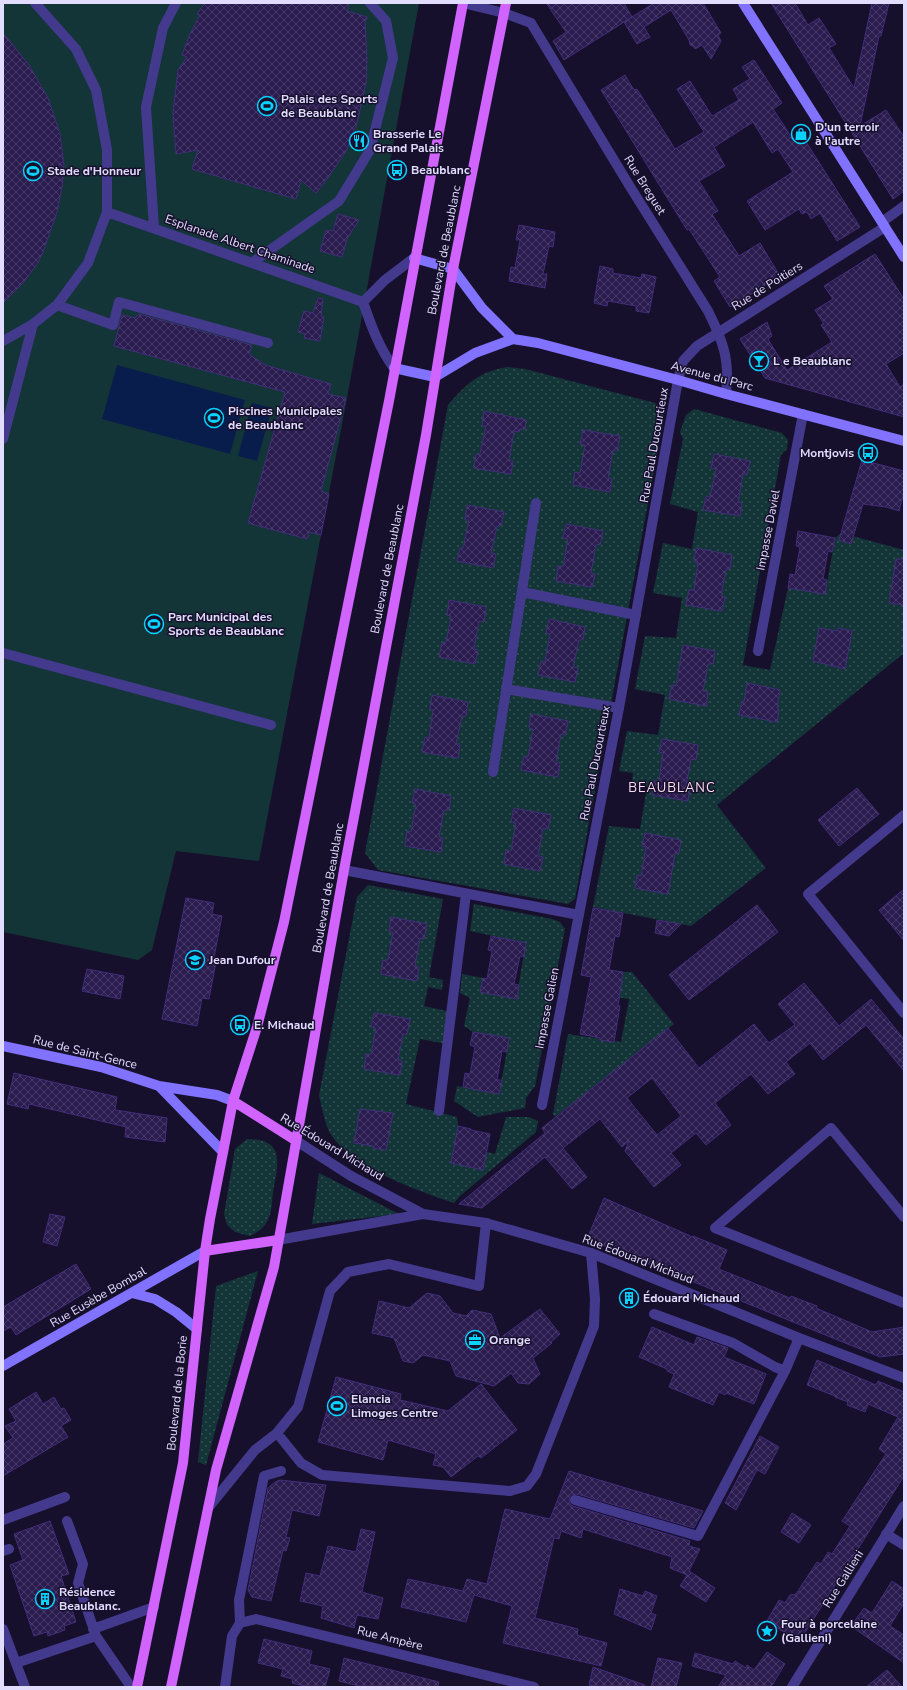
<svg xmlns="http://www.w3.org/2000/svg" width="907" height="1690" font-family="'Nunito Sans',sans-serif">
  <defs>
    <pattern id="grass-dots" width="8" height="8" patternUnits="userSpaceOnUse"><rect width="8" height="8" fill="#133537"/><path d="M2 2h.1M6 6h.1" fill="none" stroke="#355255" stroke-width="1.8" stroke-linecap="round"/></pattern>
    <pattern id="building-cross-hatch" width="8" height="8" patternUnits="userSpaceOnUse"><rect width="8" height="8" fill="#2a1c4e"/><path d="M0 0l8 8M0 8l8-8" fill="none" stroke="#493c69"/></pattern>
  </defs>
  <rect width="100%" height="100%" fill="#17102c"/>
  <path fill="url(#grass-dots)" d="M507,367L525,369L655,403L664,416L575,899L568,904L378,870L365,853L448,405C467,383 479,372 507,367Z
    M694,409L782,433L788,440L787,449L781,455L743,665L770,670L788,588L825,594L835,538L841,533L904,550V653L717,805L766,868L691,926L593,907L609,826L640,829L647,787L632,785L633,773L619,771L627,731L658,735L665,695L635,689L645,636L676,638L682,598L653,593L663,543L692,549L698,512L670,504L683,439L680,432L686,415Z
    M368,885L443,899L429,977L443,980L442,990L428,987L424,1006L451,1012L447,1044L420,1039L406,1104L457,1117L458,1126L451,1163L465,1166L487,1152L495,1154L506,1117H529L538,1121L536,1132L460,1196L454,1203C418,1191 350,1167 330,1133C324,1122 322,1107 319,1095L357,897Z
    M474,904L552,919L560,922L565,929L535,1086L526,1098L525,1108L478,1117L454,1101L457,1086L499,1094L509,1039L473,1032L464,1026L470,998L460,993L462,974L483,978L480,992L516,999L526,943L470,931Z
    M623,972H632L674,1024L555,1117L553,1114L568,1034L621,1042L629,999L604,995L607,980L622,983Z
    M247,1139C286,1139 278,1164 273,1192C272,1201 272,1212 268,1220C264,1228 258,1232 250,1236L235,1232L227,1225L224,1214L235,1149Z
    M319,1173L399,1214L312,1224Z
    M258,1271L206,1465L198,1462L216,1286Z"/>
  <path fill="#133537" d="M3,3H419L347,398L259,861L176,851L152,950L138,960L3,932Z"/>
  <path fill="#091d4c" d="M117,365L245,400L230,454L102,419Z
    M252,403L272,408L257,461L238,456Z"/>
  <path fill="url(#building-cross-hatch)" stroke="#422d7b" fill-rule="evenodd" d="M205,3H349L347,11L367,17L365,23L367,59L366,83L357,123L346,151L327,179L316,193L301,180L296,199L192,169L198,150L176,154L173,113L178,70L187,57L182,55L190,34L200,15L197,14Z
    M546,3H624L632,17L564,60L553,41L566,32Z
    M654,3H703L721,33L718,35L721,41L711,59L702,45L695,49L693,46L690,45L689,40L671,10L644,27L650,37L637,44L624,22Z
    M771,3H795L808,25L819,18L836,44L829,48L854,88L872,3H889L881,36H879L860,126L886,110L904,137V191L893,199Z
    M3,33L29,65L48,98L60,134L64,166L62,187L57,212L43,252L37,264L23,283L3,303Z
    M754,60L782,103L773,109L783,124L793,140L801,134L860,227L837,241L820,213L811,219L807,212L802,214L799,209L765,230L747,201L793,172L778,149L772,153L753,122L714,147L725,166L699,181L718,211L712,214L739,256L760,243L780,276L730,307L714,281L720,277L689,229L687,230L601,90L625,75L634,90L637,89L675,149L704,132L677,89L690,81L712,116L739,100L733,89L750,79L742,67Z
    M338,214L359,220L347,239L342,257L320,251L326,230L333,231Z
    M519,225L555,232L553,247L549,246L543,274H547L545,288L509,281L511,267L515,268L520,240H516Z
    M875,254L904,299V353L886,364L900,387L904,384V417L765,378L740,339L767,322L772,336L768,339L787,370L832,342L821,325L824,324L815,310L833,299L824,286Z
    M600,266L613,269V273L641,278L642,274L656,277L649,313L636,311V306L608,301L607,306L594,303Z
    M318,298L323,299L321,316L324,317L320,341L304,338L305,334L298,332L304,311L313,313Z
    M139,314L252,345L249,354L265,365L331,384L328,394L346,398L321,491L329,494L321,535L309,532L307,539L248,523L285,392L114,346L122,315L135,318Z
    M484,411L526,420L525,429H520L519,432L514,431L509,460L513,461L511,474L474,468L476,454H480L486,426H482Z
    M583,430L620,436L617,451L613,450L608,478L612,479L610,492L573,485L575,472L580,473L585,445L580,444Z
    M714,454L750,461L747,475L743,474L738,502L742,503L740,516L703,510L706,496L710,497L716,469L711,468Z
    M862,460L904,471V492L899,511L886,507L863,504L851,544L839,540Z
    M467,505L504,512L501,526H497L491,553L496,554L493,568L457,561L460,548H463L469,520H465Z
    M566,524L603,531L600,545L596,544L591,573L595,574L592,587L556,581L558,566L563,567L568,539L563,538Z
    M798,531L835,538L832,552L828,551L823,579L827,580L825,594L788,588L790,574L795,575L800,547L796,546Z
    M696,548L732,555L730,569H726L721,596L725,597L722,611L686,605L689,590H694L698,563L694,562Z
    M896,559H904V605L889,603Z
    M449,600L486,607L484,622L479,621L474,649L478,650L475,664L439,657L442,642L446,643L451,616L447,615Z
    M549,619L585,627L583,640H579L573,667L578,668L575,682L538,675L541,661L545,662L550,634L546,633Z
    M819,628L837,631L838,628L852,631L845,669L813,661Z
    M683,645L715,651L713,664H708L703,691L708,692L706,706L669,699L672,685L676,686Z
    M747,683L780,690L777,708L779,709L777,722L739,715L742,701L744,702Z
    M432,695L468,702L466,716H462L456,744H460L458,758L422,752L425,737L429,738L433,710H430Z
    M531,714L568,721L565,735L561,734L556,762L560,763L558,777L521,770L524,756L528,757L533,729L529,728Z
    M662,739L698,745L696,760L691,759L686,786L690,787L688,801L652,795L654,781H659L663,753L659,752Z
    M857,788L879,814L839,846L818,820Z
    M415,789L451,796L449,810H444L439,837L443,838L441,852L405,846L407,831L411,832L416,804L412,803Z
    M514,808L551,815L548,829L543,828L538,856L543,857L540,871L504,864L506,850L511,851L516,823L511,822Z
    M645,833L681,840L679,853H675L668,894L635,888L637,875L641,876L646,847L642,846Z
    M904,889V941L879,910Z
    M186,898L214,903L212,914L222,916L214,957L216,962L209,999L202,998L197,1026L162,1019Z
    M757,905L778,932L689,1000L669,975Z
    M593,908L623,913L619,937L615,936L609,970L623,972L618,1006H620L614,1042L600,1040V1038L580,1034L591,977L581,975Z
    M391,917L427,924L424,939L420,938L415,966L419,967L417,981L381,974L383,960H388L393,932H389Z
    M657,920L681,924L669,936L655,933Z
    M491,936L526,943L524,957L520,956L514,984L519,985L517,999L480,992L483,978L487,979L492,951L488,950Z
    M87,969L124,976L120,999L82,991Z
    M804,983L839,1026L871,999L904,1039V1071L866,1025L823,1060L810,1043L786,1062L795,1074L768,1094L751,1074L715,1103L731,1125L706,1145L696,1133L671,1153L681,1165L654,1187L625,1151L629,1141L622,1147L600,1119L563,1148L587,1177L572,1189L545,1157L482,1208L459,1204L545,1133L542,1128L668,1028L699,1068L754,1024L769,1043L795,1025L778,1004ZM652,1078L681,1116L657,1135L627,1098Z
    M374,1013L410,1019L407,1034H403L398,1060L402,1061L400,1075L364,1069L366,1054L371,1055L376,1028L371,1027Z
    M473,1032L509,1038L507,1052L502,1051L497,1080H502L499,1094L463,1087L465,1073L470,1074L475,1047L470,1045Z
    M14,1073L117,1097L115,1110L167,1118L165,1142L125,1137L126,1127L29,1104L28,1109L7,1104Z
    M360,1109L393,1113L386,1150L373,1148V1146L354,1143Z
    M458,1126L471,1129V1130L490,1134L483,1170L451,1163Z
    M604,1198L695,1238L693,1236L727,1250L719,1269L790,1298L791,1296L817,1306L816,1308L872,1332L904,1327V1354L880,1357L587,1239Z
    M50,1214L65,1217L57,1246L43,1242Z
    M76,1264L91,1289L16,1335L11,1327L3,1331V1307Z
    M427,1293L440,1296L453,1313L466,1316L472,1310L491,1314L500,1338L540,1309L560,1334L551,1342L552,1343L533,1358L540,1374L529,1384L518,1383L511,1373L494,1386L456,1376L450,1361L423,1355L413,1363L403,1361L394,1338L372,1333L379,1301L409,1308Z
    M652,1327L694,1345L697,1337L728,1348L724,1357L766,1374L754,1404L726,1393L725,1395L719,1392L713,1405L669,1387L674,1374L667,1371V1369L639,1357Z
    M817,1360L876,1385L878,1381L904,1392V1476L799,1642L767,1621L779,1600L785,1603L790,1595L796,1594L817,1562L821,1564L828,1552L832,1554L850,1526L842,1521L886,1454L879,1449L898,1417L868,1404L865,1412L847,1405L848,1402L835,1397V1396L807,1385Z
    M336,1377L401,1394L400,1400L448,1411L481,1384L517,1430L481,1458L478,1456L451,1477L443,1467L433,1465L436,1454L388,1440L383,1460L318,1442Z
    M36,1392L43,1404L54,1397L61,1409L64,1408L71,1420L61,1426L68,1437L3,1476V1444L13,1438L5,1426L16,1421L9,1409Z
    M760,1436L779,1447L765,1474L757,1470L736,1510L725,1503Z
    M569,1471L703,1511L694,1528L577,1494L571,1495L569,1499L570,1504L573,1506L690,1541L689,1546L700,1549L689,1571L715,1588L706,1602L680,1586L687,1575L670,1568L672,1557L583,1529L581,1538L561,1531L559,1539L554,1538L535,1618L578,1629L577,1635L607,1643L601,1666L503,1643L512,1606L474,1595L466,1622L401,1607L408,1579L463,1591L467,1579L487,1584L505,1509L550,1519Z
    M280,1480L326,1485L319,1516L292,1510L286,1537L290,1538L286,1551L283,1550L271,1601L252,1597L248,1590L268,1488L275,1482Z
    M792,1513L811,1525L799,1543L781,1532Z
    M50,1521L69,1574L61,1576L76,1622L64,1626L65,1630L48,1636L47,1632L34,1636L10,1565L23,1560L14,1534Z
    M361,1529L375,1532L362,1592L383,1598L378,1619L357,1615L354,1628L321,1618L323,1606L300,1601L306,1573L320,1576L328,1546L356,1552Z
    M892,1581L904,1589V1603L890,1626L904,1635V1663L851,1626L864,1608L872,1613Z
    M620,1589L643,1596L645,1591L657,1596L651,1613L656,1615L651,1630L614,1614Z
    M264,1639L312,1651L309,1664L330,1669L325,1687H309L292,1683L293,1679L281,1676L283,1669L258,1663Z
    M767,1652L785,1664L771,1687H718L726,1675L692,1666L695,1653L733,1664L735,1661L746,1668L747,1665L754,1670Z
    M344,1658L439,1682L438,1687H363L339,1681Z
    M658,1658L682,1663L676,1687H651Z
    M593,1667L645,1685V1687H598L589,1685Z
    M887,1670L902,1687H866Z"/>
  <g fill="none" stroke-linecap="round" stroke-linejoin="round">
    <path stroke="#443a8d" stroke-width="10" d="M107,212L363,302
      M154,228L146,107L163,28L176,3
      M253,262L339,201L370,150L393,58L386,21L370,3
      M57,305L113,325L119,302L268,343
      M3,341L33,324
      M394,368C379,348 371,325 363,302L385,280L414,258
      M3,439L33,324L57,305L88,263L107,212V150L96,90L76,49L35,3
      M522,592L636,615
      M3,653L271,725
      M506,689L619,708
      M904,815L808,894L904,1013
      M904,1217L831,1128L715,1228L904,1303
      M654,1314L733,1343L775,1367L785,1371
      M277,1433L301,1463L322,1475L510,1491L527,1486L536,1474L594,1326L595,1299L591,1253
      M575,1500L698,1536L785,1371L799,1338
      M208,1508L255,1450L277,1433L298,1407L330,1291L348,1272L389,1264L479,1286L486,1223
      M3,1520L65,1497
      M886,1534L904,1545
      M3,1551L9,1549
      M240,1623L239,1600L264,1476L281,1471
      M3,1629L25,1687
      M93,1629L154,1607
      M96,1636L131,1687
      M16,1663L96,1636L78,1583L83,1564L67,1521"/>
    <path stroke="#443a8d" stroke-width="10" d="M463,3L504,13L531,23L629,185L708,311C723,341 730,359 726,394
      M882,222L904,206
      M758,651L803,414
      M493,772L536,503
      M344,870L579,915
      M542,1105L619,708L678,380L683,361L697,346L885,227
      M439,1111L466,894
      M295,1140L351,1176L423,1214
      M278,1240L423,1214L486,1223L591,1253L799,1338L904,1378
      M225,1687L232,1636L240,1623L256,1619L534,1687
      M792,1687L904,1506"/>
    <path stroke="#8173ff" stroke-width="10" d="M743,3L904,257
      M414,258L453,269L482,308L513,339
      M394,368L435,377L475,353L513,339L538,343L678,380L726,394L904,441
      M3,1046L101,1067L159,1086L217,1095L233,1101
      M159,1086L223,1152
      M132,1293L155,1299L176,1312L197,1329
      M3,1366L205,1251"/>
    <path stroke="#d163ff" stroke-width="10" d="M233,1101L295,1140
      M205,1251L278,1240
      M137,1687L183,1463L205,1251L210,1219L233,1101L257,1027L284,922L389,401L463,3
      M171,1687L216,1470L274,1267L344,870L426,435L453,269L506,3"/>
  </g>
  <defs>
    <symbol id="stadium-ring" viewBox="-11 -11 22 22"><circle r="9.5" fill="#17102c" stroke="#08d3ff" stroke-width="1.5"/><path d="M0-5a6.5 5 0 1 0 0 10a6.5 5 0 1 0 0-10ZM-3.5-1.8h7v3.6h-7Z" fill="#08d3ff"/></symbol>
    <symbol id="shop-ring" viewBox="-11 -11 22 22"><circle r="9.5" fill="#17102c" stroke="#08d3ff" stroke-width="1.5"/><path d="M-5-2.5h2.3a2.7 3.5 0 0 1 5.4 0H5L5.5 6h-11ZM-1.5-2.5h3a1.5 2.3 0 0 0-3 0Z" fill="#08d3ff"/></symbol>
    <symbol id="restaurant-ring" viewBox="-11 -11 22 22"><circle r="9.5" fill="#17102c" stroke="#08d3ff" stroke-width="1.5"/><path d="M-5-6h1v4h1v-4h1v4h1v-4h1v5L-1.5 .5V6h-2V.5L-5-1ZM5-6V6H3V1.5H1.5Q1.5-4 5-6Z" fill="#08d3ff"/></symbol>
    <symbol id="bus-ring" viewBox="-11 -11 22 22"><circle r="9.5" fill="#17102c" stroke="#08d3ff" stroke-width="1.5"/><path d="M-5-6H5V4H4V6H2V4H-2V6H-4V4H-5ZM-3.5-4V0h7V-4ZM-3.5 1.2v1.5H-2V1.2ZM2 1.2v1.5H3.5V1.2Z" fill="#08d3ff"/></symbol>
    <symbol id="bar-ring" viewBox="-11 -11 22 22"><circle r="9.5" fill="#17102c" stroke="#08d3ff" stroke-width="1.5"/><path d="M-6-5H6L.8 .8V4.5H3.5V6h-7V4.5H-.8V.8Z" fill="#08d3ff"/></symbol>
    <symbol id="school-ring" viewBox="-11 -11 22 22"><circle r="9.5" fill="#17102c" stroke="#08d3ff" stroke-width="1.5"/><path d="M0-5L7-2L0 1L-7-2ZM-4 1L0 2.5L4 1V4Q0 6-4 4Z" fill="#08d3ff"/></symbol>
    <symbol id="building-ring" viewBox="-11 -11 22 22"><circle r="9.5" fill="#17102c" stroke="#08d3ff" stroke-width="1.5"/><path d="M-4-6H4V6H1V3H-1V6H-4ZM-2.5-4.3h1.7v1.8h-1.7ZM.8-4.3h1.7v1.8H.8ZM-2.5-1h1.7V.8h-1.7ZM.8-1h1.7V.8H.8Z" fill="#08d3ff"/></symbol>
    <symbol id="office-ring" viewBox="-11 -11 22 22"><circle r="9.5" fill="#17102c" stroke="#08d3ff" stroke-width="1.5"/><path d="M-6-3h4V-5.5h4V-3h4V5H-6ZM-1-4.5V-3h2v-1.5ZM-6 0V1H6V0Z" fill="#08d3ff"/></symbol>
    <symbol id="sight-ring" viewBox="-11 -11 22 22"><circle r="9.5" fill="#17102c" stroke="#08d3ff" stroke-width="1.5"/><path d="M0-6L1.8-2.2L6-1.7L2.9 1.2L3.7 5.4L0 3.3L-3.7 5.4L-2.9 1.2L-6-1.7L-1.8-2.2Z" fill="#08d3ff"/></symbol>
  </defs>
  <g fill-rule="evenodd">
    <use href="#stadium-ring" x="256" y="95" width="22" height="22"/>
    <use href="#shop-ring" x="790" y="123" width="22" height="22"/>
    <use href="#restaurant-ring" x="348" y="130" width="22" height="22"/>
    <use href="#bus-ring" x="386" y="159" width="22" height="22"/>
    <use href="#stadium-ring" x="22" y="160" width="22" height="22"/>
    <use href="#bar-ring" x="748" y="350" width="22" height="22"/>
    <use href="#stadium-ring" x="203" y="407" width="22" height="22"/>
    <use href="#bus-ring" x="857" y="442" width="22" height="22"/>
    <use href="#stadium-ring" x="143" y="613" width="22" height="22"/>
    <use href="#school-ring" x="184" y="949" width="22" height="22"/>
    <use href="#bus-ring" x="229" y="1014" width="22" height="22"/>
    <use href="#building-ring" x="618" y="1287" width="22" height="22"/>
    <use href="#office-ring" x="464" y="1329" width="22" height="22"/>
    <use href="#stadium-ring" x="326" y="1395" width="22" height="22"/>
    <use href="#building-ring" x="34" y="1588" width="22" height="22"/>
    <use href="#sight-ring" x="756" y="1620" width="22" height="22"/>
  </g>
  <g text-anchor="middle" stroke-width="3" stroke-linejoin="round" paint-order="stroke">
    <g font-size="12" font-weight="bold" fill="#e2dcff" stroke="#17102c" text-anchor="start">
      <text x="281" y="103">Palais des Sports<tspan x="281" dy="14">de Beaublanc</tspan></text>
      <text x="815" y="131">D'un terroir<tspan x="815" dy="14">à l'autre</tspan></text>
      <text x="373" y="138">Brasserie Le<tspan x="373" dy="14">Grand Palais</tspan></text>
      <text x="411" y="174">Beaublanc</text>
      <text x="47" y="175">Stade d'Honneur</text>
      <text x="773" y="365">L e Beaublanc</text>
      <text x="228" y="415">Piscines Municipales<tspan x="228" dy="14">de Beaublanc</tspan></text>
      <text x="854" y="457" text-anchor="end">Montjovis</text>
      <text x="168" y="621">Parc Municipal des<tspan x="168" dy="14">Sports de Beaublanc</tspan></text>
      <text x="209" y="964">Jean Dufour</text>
      <text x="254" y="1029">E. Michaud</text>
      <text x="643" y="1302">Édouard Michaud</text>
      <text x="489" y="1344">Orange</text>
      <text x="351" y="1403">Elancia<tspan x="351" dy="14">Limoges Centre</tspan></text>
      <text x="59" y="1596">Résidence<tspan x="59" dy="14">Beaublanc.</tspan></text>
      <text x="781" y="1628">Four à porcelaine<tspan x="781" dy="14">(Gallieni)</tspan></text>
    </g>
    <g font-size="12" fill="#e2dcff" stroke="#17102c">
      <text transform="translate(645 185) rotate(58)" y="4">Rue Breguet</text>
      <text transform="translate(240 244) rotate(19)" y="4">Esplanade Albert Chaminade</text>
      <text transform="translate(444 250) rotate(-79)" y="4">Boulevard de Beaublanc</text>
      <text transform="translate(767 286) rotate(-32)" y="4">Rue de Poitiers</text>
      <text transform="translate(712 376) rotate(15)" y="4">Avenue du Parc</text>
      <text transform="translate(654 445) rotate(-80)" y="4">Rue Paul Ducourtieux</text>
      <text transform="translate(768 530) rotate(-79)" y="4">Impasse Daviel</text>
      <text transform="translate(387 569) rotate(-79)" y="4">Boulevard de Beaublanc</text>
      <text transform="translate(595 763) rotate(-79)" y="4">Rue Paul Ducourtieux</text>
      <text transform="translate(328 888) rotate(-80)" y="4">Boulevard de Beaublanc</text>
      <text transform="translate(547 1008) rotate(-79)" y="4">Impasse Galien</text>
      <text transform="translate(85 1052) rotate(14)" y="4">Rue de Saint-Gence</text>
      <text transform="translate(332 1147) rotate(31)" y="4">Rue Édouard Michaud</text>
      <text transform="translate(638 1259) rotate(21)" y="4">Rue Édouard Michaud</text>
      <text transform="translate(98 1297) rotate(-30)" y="4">Rue Eusèbe Bombal</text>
      <text transform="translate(177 1393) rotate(-84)" y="4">Boulevard de la Borie</text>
      <text transform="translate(843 1579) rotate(-58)" y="4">Rue Gallieni</text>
      <text transform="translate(390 1638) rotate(14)" y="4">Rue Ampère</text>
    </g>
    <g font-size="13" letter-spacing="1" fill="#ffdef0" stroke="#17102c">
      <text x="672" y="792">BEAUBLANC</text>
    </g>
  </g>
  <rect width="907" height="1690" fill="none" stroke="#e2dcff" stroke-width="8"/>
</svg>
